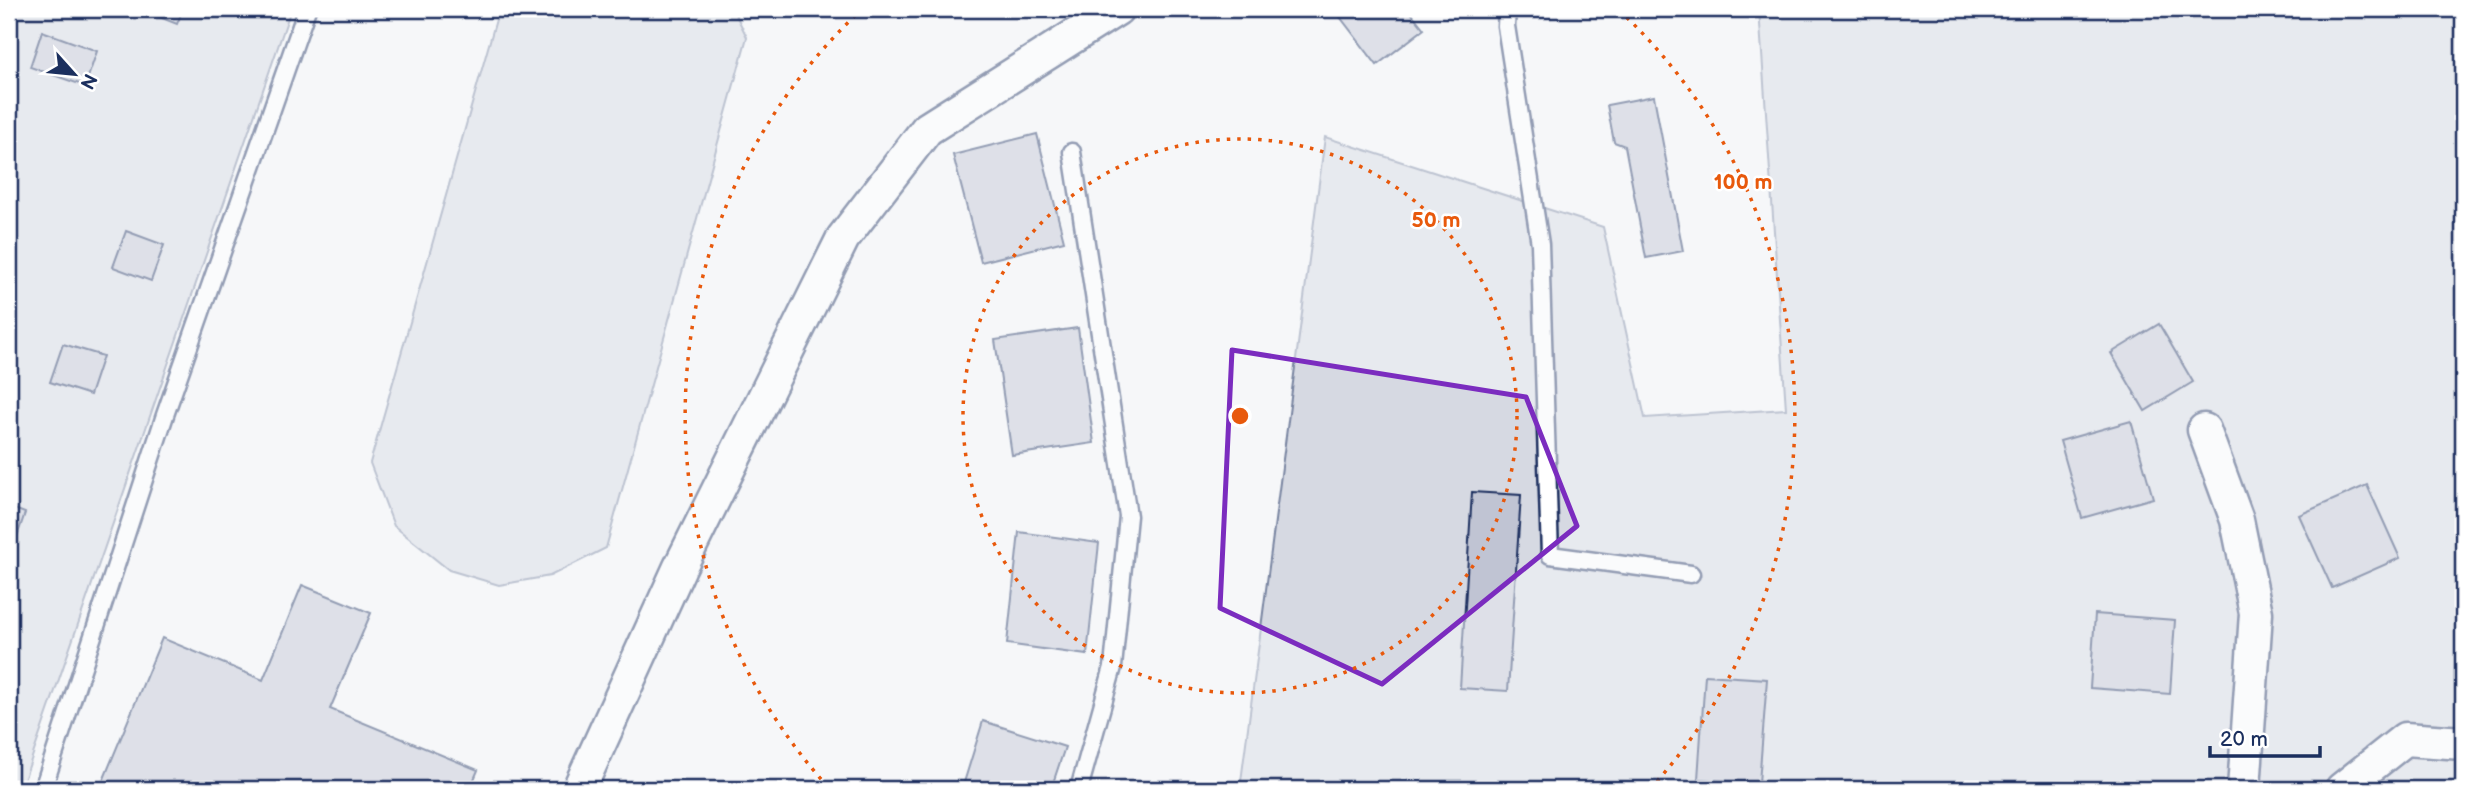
<svg xmlns="http://www.w3.org/2000/svg" width="2472" height="798" font-family="'Balsamiq Sans',sans-serif">
  <rect width="100%" height="100%" fill="#f6f7f9"/>
  <filter id="ink" filterUnits="userSpaceOnUse"><feTurbulence type="fractalNoise" baseFrequency=".0143" numOctaves="2"/><feDisplacementMap in="SourceGraphic" scale="14" xChannelSelector="R" yChannelSelector="G"/><feConvolveMatrix kernelMatrix="1 2 1 2 8 2 1 2 1" color-interpolation-filters="sRGB"/></filter>
  <g filter="url(#ink)">
    <path fill="#d6d9e2" stroke="#7884a0" stroke-width="2" d="M9,9H291L21,789H9Z
      M499,9H733L747,37L606,548L550,576L499,585L449,570L394,526L370,463Z
      M1759,9H2463V789H1240L1325,137L1603,227L1645,418L1786,409Z"/>
    <path fill="#c0c4d3" stroke="#1b2f5e" stroke-width="2" d="M139,9H183L177,24Z
      M1334,9H1408L1424,29L1377,65Z
      M42,31L97,51L85,86L30,67Z
      M1654,96L1683,251L1646,258L1625,146L1614,142L1607,105Z
      M1037,134L1064,241L981,262L953,155Z
      M126,231L164,245L151,281L113,267Z
      M2159,324L2193,382L2145,411L2111,353Z
      M1078,328L1094,443L1012,455L995,340Z
      M63,344L103,356L90,395L50,382Z
      M2131,421L2153,498L2082,518L2060,441Z
      M2367,485L2400,558L2332,588L2299,515Z
      M1472,492L1521,495L1508,691L1460,688Z
      M9,507L25,513L9,560Z
      M1019,532L1099,543L1087,655L1007,644Z
      M302,585L371,613L330,709L478,770L470,789H123L103,781L162,638L263,680Z
      M2095,614L2175,620L2170,694L2090,688Z
      M1705,675L1767,679L1759,783L1698,779Z
      M983,721L1065,747L1051,789H962Z"/>
    <g fill="none" stroke-linecap="round" stroke-linejoin="round">
      <defs>
        <path id="service" d="M1507,9L1506,26L1540,244L1550,555L1691,574
          M1072,152L1128,516L1113,667L1079,789
          M43,789L165,415L307,9"/>
        <path id="minor" d="M2204,430L2237,520L2256,613L2244,789
          M579,789L680,567L843,238L927,129L1117,9
          M2342,789L2405,739L2463,743"/>
      </defs>
      <use href="#service" stroke="#1b2f5e" stroke-width="21"/>
      <use href="#minor" stroke="#1b2f5e" stroke-width="37"/>
      <use href="#service" stroke="#fff" stroke-width="16"/>
      <use href="#minor" stroke="#fff" stroke-width="32"/>
    </g>
  </g>
  <path d="M0 0H2472V798H0ZM1232,350L1526,397L1577,526L1382,684L1220,608Z" fill="#f6f7f9" fill-opacity=".55" fill-rule="evenodd"/>
  <path fill="none" stroke="#7b2cbf" stroke-width="5" stroke-linejoin="round" d="M1232,350L1526,397L1577,526L1382,684L1220,608Z"/>
  <g fill="none" stroke="#e8590c" stroke-width="3.5" stroke-dasharray="3.5 7">
    <circle cx="1240" cy="416" r="277"/>
    <path d="M828 787A555 555 0 0 1 861 10M1619 10A555 555 0 0 1 1652 787"/>
  </g>
  <circle cx="1240" cy="416" r="10" fill="#e8590c" stroke="#fff" stroke-width="3.5"/>
  <g font-size="21" text-anchor="middle" font-weight="bold" fill="#e8590c" stroke="#fff" stroke-width="5" stroke-linejoin="round" paint-order="stroke">
    <text x="1743" y="189">100 m</text>
    <text x="1436" y="227">50 m</text>
  </g>
  <rect width="2472" height="798" fill="none" stroke="#fff" stroke-width="35"/>
  <rect x="18" y="18" width="2437" height="763" fill="none" stroke="#1b2f5e" stroke-width="2.5" filter="url(#ink)"/>
  <g transform="translate(74 74) rotate(117)" stroke="#ffffff" stroke-width="5" paint-order="stroke">
  <path d="M0-5L12 26L0 18L-12 26Z" fill="#1b2f5e"/>
  <text y="-10" font-size="19" font-weight="bold" text-anchor="middle" fill="#1b2f5e">N</text>
  </g>
  <path d="M2210 746v10h110v-10" fill="none" stroke="#1b2f5e" stroke-width="3.5"/>
  <text x="2220" y="746" font-size="21" fill="#1b2f5e" stroke="#ffffff" stroke-width="5" paint-order="stroke">20 m</text>
</svg>
